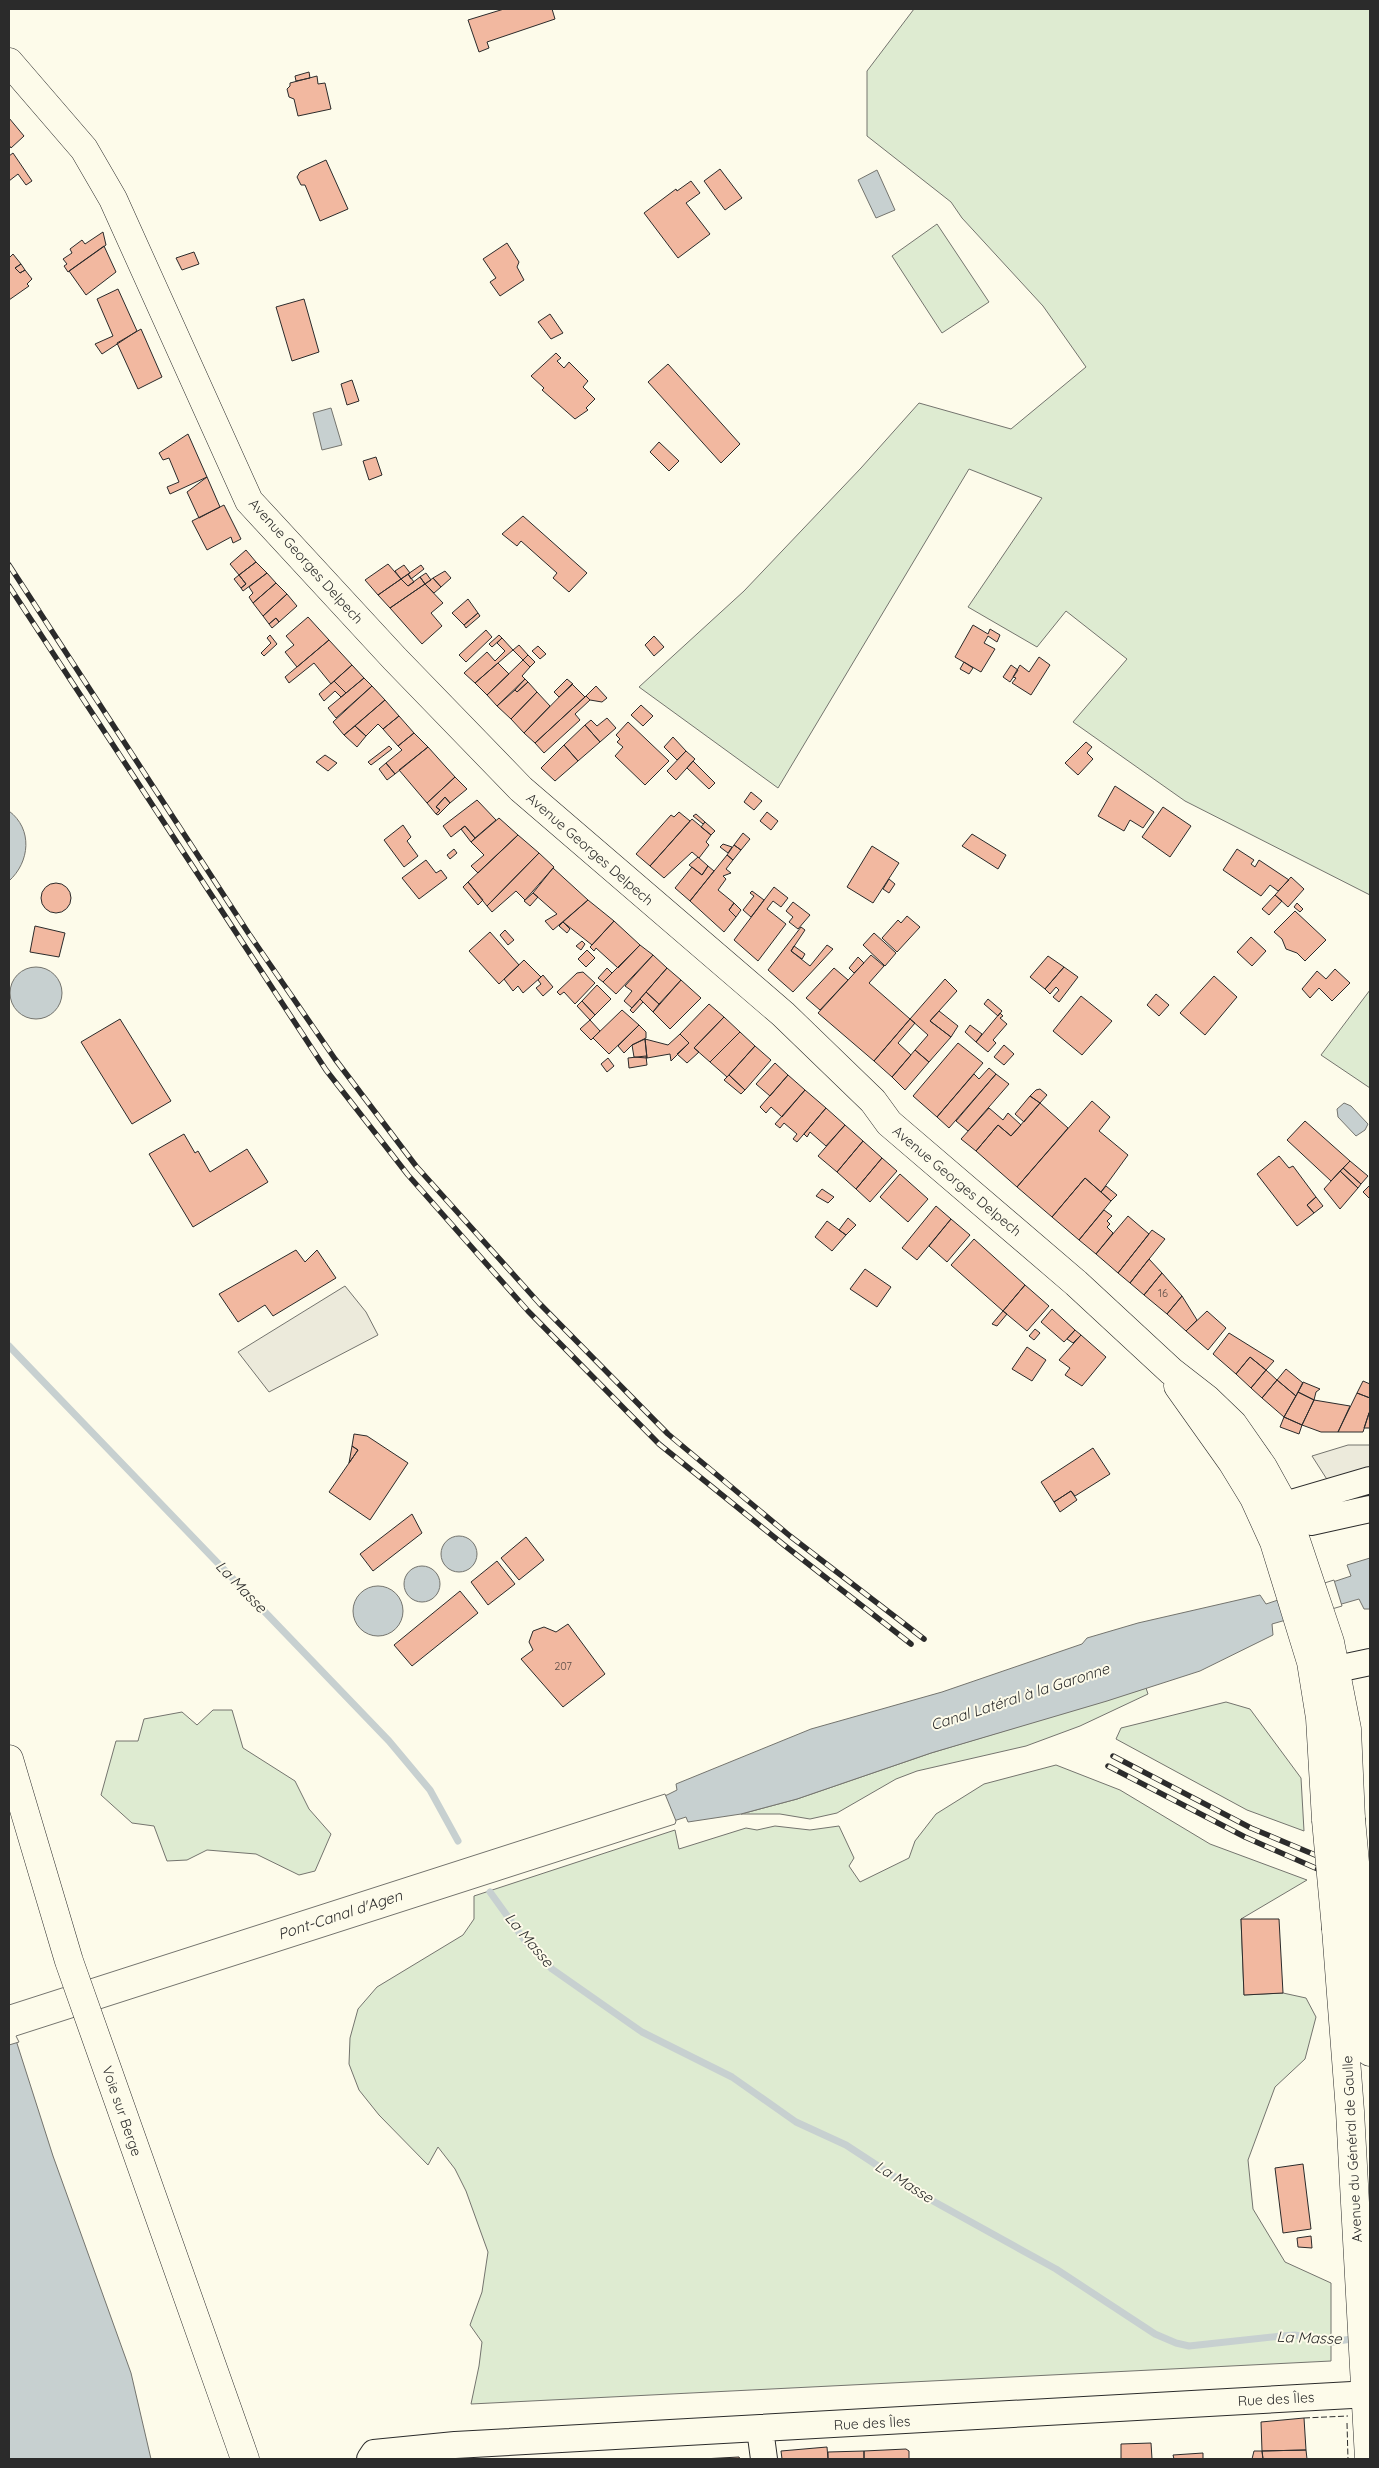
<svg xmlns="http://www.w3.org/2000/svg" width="1379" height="2468" font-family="Quicksand,sans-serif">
  <rect width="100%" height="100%" fill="#fdfbea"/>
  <path fill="#deebd1" stroke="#74746e" d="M914,9H1370V895L1185,801L1073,722L1127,659L1066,611L1037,647L968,607L1042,498L969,469L778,788L639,687L744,591L861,468L919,403L1011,429L1086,367L1043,306L962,218L951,202L867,136V71Z
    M937,224L989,302L942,333L892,256Z
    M1370,990V1088L1321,1055Z
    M1146,1688L1148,1694L1080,1726L1026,1746L917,1771L896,1779L837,1813L810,1819L780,1814H741L797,1799L931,1753Z
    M1226,1702L1250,1709L1301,1778L1304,1831L1247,1810L1116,1739L1121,1728Z
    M213,1710H232L243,1748L295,1781L309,1809L331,1834L315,1871L299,1875L256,1854L207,1850L187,1860L167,1861L154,1826L132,1823L101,1795L116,1741H138L144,1719L182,1712L197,1725Z
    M1056,1765L1120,1790L1210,1844L1307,1880L1241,1919L1244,1995L1283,1993L1306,1998L1316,2017L1305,2059L1275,2087L1248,2160L1253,2209L1285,2262L1331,2283V2361L471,2404L479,2366L482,2342L470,2325L482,2292L488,2252L466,2191L455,2169L438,2147L428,2165L379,2115L359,2090L349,2064L350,2038L358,2009L377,1987L463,1935L474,1919V1896L675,1830L679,1849L746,1828L757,1830L775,1826L810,1830L839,1826L854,1858L849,1866L860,1882L909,1858L915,1841L936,1814L984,1784Z"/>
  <path fill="#eceadb" stroke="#74746e" d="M345,1286L366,1312L378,1335L269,1392L238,1352Z
    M1348,1445H1370V1469L1328,1481L1312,1456Z"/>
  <path fill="#c7d0d0" stroke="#74746e" d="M877,170L895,210L876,218L858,180Z
    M331,408L342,445L322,450L313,413Z
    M9,811C33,829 30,862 9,881Z
    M10 993a26 26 0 1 1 52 0a26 26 0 1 1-52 0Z
    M1344,1103L1351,1106L1368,1124L1365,1130L1356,1136L1338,1117L1337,1109Z
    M441 1554a18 18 0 1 1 36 0a18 18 0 1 1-36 0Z
    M1370,1558V1609H1364L1359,1599L1272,1624L1273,1635L1200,1671L1107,1701L931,1753L797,1799L741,1814L688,1822L686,1817L14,2034L53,2156L131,2373L151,2459H9V2008L667,1795L677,1790L676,1784L811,1729L942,1692L1082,1644L1087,1638L1138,1623L1260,1595L1266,1604L1351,1576L1347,1565Z
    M404 1584a18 18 0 1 1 36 0a18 18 0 1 1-36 0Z
    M353 1611a25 25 0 1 1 50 0a25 25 0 1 1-50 0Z"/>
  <path fill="#fdfbea" stroke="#74746e" d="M1334,1580L1342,1606L1288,1622L1280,1597Z
    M665,1794L676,1821L675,1824L16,2036L19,2042L9,2045V2005Z"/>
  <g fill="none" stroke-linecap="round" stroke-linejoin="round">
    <path stroke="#c7d0d0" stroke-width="7" d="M9,1346L389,1741L430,1790L458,1841
      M490,1892L526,1942L552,1969L642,2032L732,2077L796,2122L846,2145L924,2196L1056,2269L1155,2334L1176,2343L1189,2346L1282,2336L1295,2335L1333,2342L1357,2338"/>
  </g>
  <path fill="#f2b8a0" stroke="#2b2b2b" d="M504,9H552L555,19L487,42L489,48L479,52L468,20Z
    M309,72L310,78L296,81L295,76Z
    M317,76L318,84L325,83L331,109L298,116L294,99L289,97L287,89L290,86V83Z
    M9,118L24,136L11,148L9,145Z
    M13,153L32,181L26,185L18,174L9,181V156Z
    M326,160L348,209L320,221L305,185H301L297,177L300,172Z
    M720,169L742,198L725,210L704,181Z
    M691,181L700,193L686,203L710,234L678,258L644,213L676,189L677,191Z
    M103,232L106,245L68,272L64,266L67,264L63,259L72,253L70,249L82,240L85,244Z
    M507,243L519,262L517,267L524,280L500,296L490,282L496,278L483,259Z
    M104,246L116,272L86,295L69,271Z
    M194,252L199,264L182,270L176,258Z
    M13,254L21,264L15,268L20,273L25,270L32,279L27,284L29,286L9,300V258Z
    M21,264L25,270L20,273L15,268Z
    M118,289L137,331L102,354L95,344L113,336L97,299Z
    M304,299L319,352L292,361L276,307Z
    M550,314L563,333L551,339L538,322Z
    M141,329L162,377L138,389L117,343Z
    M556,353L561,358L557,361L564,368L569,362L588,381L583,387L595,399L586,408L588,410L575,419L542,390L544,388L531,376Z
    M668,364L740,444L721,463L648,382Z
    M352,380L359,401L347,405L341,384Z
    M188,434L207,477L170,494L167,487L179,482L169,458L163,460L159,453Z
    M659,442L679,461L669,471L650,452Z
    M376,457L382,475L369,480L363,461Z
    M207,477L220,507L199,518L187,492Z
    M224,505L241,539L233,543L231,537L207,550L192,521Z
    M523,516L587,573L569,592L553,578L557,573L521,541L517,546L502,534Z
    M246,550L256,562L239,575L230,564Z
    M256,562L267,573L243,591L241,588L246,584L239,575Z
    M388,564L401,579L378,595L365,580Z
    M404,565L410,573L401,579L395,571Z
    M421,565L424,569L411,579L408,574Z
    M445,571L451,578L441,587L433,578Z
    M267,573L276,583L253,603L249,597L253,593L249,587Z
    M426,573L431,580L425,584L420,577Z
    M408,574L414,582L408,586L401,579Z
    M239,575L246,584L241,588L234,579Z
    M420,577L425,584L390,608L378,595L401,579L408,586Z
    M433,578L441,587L434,593L425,584Z
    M276,583L287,594L263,616L253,603Z
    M425,584L443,603L431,613L442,626L422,644L390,608Z
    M287,594L297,606L279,622L276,618L269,624L263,616Z
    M468,599L478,613L464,625L452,613Z
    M478,613L480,616L466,628L464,625Z
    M308,617L329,640L297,667L285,652L294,645L286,636Z
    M276,618L279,622L272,628L269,624Z
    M973,625L988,634L990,629L1000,635L997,642L988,636L984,643L995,649L981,672L955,657Z
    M486,630L492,637L466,662L459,655Z
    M270,635L277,644L264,656L261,653L271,643L267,638Z
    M499,635L502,638L492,647L489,644Z
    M654,636L664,647L654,656L645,645Z
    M502,638L513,650L475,683L464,673L487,652L495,661L505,651L497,643Z
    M329,640L352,665L331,684L314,663L289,683L285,677Z
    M519,645L528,655L523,660L513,650Z
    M538,646L546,654L540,659L532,651Z
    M528,655L535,662L530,667L523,660Z
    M1039,657L1050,665L1031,695L1012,683L1016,678L1013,677L1020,665L1029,672Z
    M523,660L530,667L522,676L525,679L497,706L487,695Z
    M964,662L973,668L969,674L960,669Z
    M498,663L509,674L487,695L475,683Z
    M352,665L364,678L346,693L334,681Z
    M1011,665L1018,670L1010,682L1003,677Z
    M364,678L372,686L336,718L328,708Z
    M525,679L528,682L517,692L515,690Z
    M567,679L573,684L559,697L554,692Z
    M334,681L346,693L341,697L335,691L324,701L319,694Z
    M528,682L537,692L511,719L497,706L515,690L517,692Z
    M572,684L585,697L535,743L524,733Z
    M372,686L385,700L344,735L333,722Z
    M596,686L607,698L602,702L590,700L586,696Z
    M537,692L550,706L524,733L511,719Z
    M586,696L590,700L575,714L580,720L544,753L535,743Z
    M385,700L399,716L383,729L378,724L366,736L355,726Z
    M641,705L653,716L643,726L631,715Z
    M399,716L414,733L398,746L383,729Z
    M607,718L616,728L600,742L585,725L591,720L597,726Z
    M628,722L669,761L645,785L615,756L623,747L617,742L620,739L616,735Z
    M585,725L600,742L578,761L564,745Z
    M355,726L366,736L357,747L344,735Z
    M414,733L428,747L395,774L386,763L402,750L398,746Z
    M673,737L686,751L677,760L664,747Z
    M1086,742L1092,747L1087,753L1093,759L1078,775L1065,763Z
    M564,745L578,761L555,781L541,768Z
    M389,746L392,749L371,765L368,762Z
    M428,747L455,777L427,803L399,770Z
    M686,751L695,759L676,780L667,771Z
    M325,755L337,763L328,771L316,762Z
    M693,761L715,783L709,789L687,768Z
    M386,763L395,774L387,780L379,769Z
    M455,777L467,789L450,803L445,797L436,807L440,810L436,814L427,803Z
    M1115,786L1154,812L1143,828L1130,820L1124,831L1098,816Z
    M751,792L762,801L754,810L744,802Z
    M445,797L450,803L438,815L436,814L440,810L436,807Z
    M477,800L496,820L475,838L465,826L451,837L443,826Z
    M1163,807L1191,826L1170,857L1142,837Z
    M679,812L690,821L650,866L636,854L671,815L674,817Z
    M767,812L778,821L771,830L760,821Z
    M696,814L705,822L703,824L693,816Z
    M499,818L518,835L478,873L471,866L484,855L471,842Z
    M692,819L711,835L706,842L709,845L699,858L692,852L664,878L650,866Z
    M705,822L715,831L711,835L701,827Z
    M403,825L411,837L407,841L418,856L404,867L384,840Z
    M465,826L475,838L471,842L461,829Z
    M743,833L750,839L741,850L734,845Z
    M972,834L1006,855L998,869L962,846Z
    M518,835L539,853L487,906L468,882Z
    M723,844L732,847L728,853L720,847Z
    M734,845L741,850L733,860L727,855Z
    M872,846L899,863L873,903L847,887Z
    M454,849L457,853L450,859L447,855Z
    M1237,849L1254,860L1251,864L1255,867L1259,860L1289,880L1278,891L1270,885L1261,896L1223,870Z
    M539,853L554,867L525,900L516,891L492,912L487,906Z
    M727,855L733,860L726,869L731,873L723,876L726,879L718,890L734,903L729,910L736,917L724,932L690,901Z
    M698,857L708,866L702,875L689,865Z
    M426,860L436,873L441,870L447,878L419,899L402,878Z
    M708,866L714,871L690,901L675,888L692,867L702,875Z
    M553,868L588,900L553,930L545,921L557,914L533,893Z
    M1291,877L1304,889L1288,907L1275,895Z
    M889,879L895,884L889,893L883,889Z
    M468,882L483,900L478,905L463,887Z
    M41 898a15 15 0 1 1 30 0a15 15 0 1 1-30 0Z
    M774,887L788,898L781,907L773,901L767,909L786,924L758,961L734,940Z
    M752,891L764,900L751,917L743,910L754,896L750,893Z
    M533,893L538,897L530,906L524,901Z
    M1275,895L1282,901L1269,915L1262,909Z
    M588,900L614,921L592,945L563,922Z
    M793,902L810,915L798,929L789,922L793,917L786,911Z
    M734,903L741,910L736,917L729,910Z
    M1297,903L1303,909L1300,912L1294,907Z
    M1295,911L1326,940L1305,961L1297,953L1286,949L1282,939L1274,932Z
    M907,916L920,927L897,952L882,938L898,920L901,923Z
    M614,921L640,945L618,968L596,948L594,951L590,947Z
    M563,922L570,929L567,933L559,926Z
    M35,926L65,933L59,957L30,952Z
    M801,927L805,930L791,951L810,966L827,945L833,949L793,992L768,970Z
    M505,930L514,940L508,945L500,935Z
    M490,932L519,965L499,984L469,951Z
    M874,933L896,953L885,966L863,945Z
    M1251,937L1266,951L1252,966L1237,952Z
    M582,941L585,944L581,950L576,946Z
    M640,945L653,955L616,994L603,982Z
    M794,946L805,954L802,959L791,951Z
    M587,950L595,958L586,967L578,959Z
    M653,955L667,968L632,1008L624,1001L632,991L625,986Z
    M871,955L884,966L869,983L910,1019L874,1061L818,1013Z
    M1048,956L1064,967L1045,989L1030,977Z
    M858,957L864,963L854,973L849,968Z
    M524,960L541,977L523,993L518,986L513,991L504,979Z
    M1064,967L1078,977L1059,1002L1053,997L1059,990L1056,987L1050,994L1045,989Z
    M607,968L612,973L603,982L598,978Z
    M667,968L681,980L659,1004L646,992Z
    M834,968L848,980L820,1010L806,998Z
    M1335,969L1350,983L1332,1001L1319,988L1310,998L1302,989L1317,971L1326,979Z
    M583,972L595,983L575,1004L564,992L560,995L557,992L577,973Z
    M543,975L553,987L543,996L536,988L541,984L538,980Z
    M1214,976L1237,997L1205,1035L1180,1013Z
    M945,979L957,991L930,1021L951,1037L929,1062L915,1050L928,1035L910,1019Z
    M681,980L701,998L670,1029L653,1012Z
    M597,985L611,999L595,1015L582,1001Z
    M646,992L659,1004L653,1012L640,999Z
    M1156,994L1169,1005L1159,1016L1147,1005Z
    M1081,996L1112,1021L1082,1055L1053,1031Z
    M640,999L643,1002L633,1013L630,1010Z
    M988,999L1002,1011L998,1016L984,1004Z
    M582,1001L595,1015L590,1020L577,1006Z
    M709,1004L724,1017L694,1048L699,1052L687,1063L677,1054L689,1043L680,1034Z
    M622,1010L639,1025L609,1054L593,1038Z
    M939,1011L958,1026L951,1037L930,1021Z
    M1000,1013L1003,1016L1000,1018L1007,1024L993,1040L996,1043L988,1052L976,1042Z
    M724,1017L740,1032L710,1062L694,1048Z
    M120,1019L171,1101L132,1124L81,1042Z
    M910,1019L915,1023L898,1043L911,1055L892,1077L874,1061Z
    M590,1020L600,1031L591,1040L580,1029Z
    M639,1025L646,1032V1038L632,1045L624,1053L618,1046Z
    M970,1025L982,1034L976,1042L965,1032Z
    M740,1032L755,1046L727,1077L710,1062Z
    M680,1034L689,1043L671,1061L670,1054L647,1058L645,1039L668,1045Z
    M645,1039L647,1058L634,1057L632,1045Z
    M958,1043L983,1063L937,1117L913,1096Z
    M1004,1045L1014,1054L1004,1065L994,1057Z
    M755,1046L771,1060L745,1090L729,1075Z
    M915,1050L929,1062L905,1090L892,1077Z
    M646,1056L647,1065L629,1068L628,1058Z
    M608,1058L614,1066L607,1072L601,1064Z
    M775,1063L788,1075L770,1096L756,1084Z
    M989,1068L996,1074L949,1128L937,1117L974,1074L979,1079Z
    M996,1074L1009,1084L968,1131L956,1121Z
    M729,1075L745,1090L741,1094L724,1080Z
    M788,1075L805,1090L782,1117L771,1107L766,1113L760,1107Z
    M1040,1089L1047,1095L1040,1103L1030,1096L1036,1090Z
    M805,1090L826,1108L797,1142L793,1139L797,1134L784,1123L780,1128L775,1124Z
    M1030,1096L1040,1103L1024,1122L1015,1114Z
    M1092,1101L1110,1117L1099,1131L1128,1155L1101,1192L1085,1178L1052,1217L1017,1187Z
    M1040,1103L1068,1128L1017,1187L976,1151L998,1125L1011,1136Z
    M826,1108L845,1125L826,1146L810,1132L807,1137L804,1134Z
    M989,1108L1003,1120L1008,1113L1021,1125L1011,1136L998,1125L976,1151L961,1139Z
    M1305,1121L1350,1161L1331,1181L1287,1140Z
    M845,1125L863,1141L837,1172L818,1156Z
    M184,1134L195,1153L198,1151L210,1172L247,1149L268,1182L193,1227L149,1154Z
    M863,1141L882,1158L856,1189L837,1172Z
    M1279,1156L1289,1168L1293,1166L1316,1197L1307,1205L1314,1213L1297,1226L1257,1174Z
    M882,1158L897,1171L870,1202L856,1189Z
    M1350,1161L1368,1176L1361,1184L1343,1168Z
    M1343,1168L1361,1184L1358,1188L1340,1171Z
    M1340,1171L1358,1188L1340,1209L1324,1189Z
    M900,1174L928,1199L908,1222L880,1197Z
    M1085,1178L1111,1201L1079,1240L1052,1217Z
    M1370,1185V1199L1363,1192Z
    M1106,1186L1117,1195L1111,1201L1101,1192Z
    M822,1189L834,1197L828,1203L816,1196Z
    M1316,1197L1323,1206L1314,1213L1307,1205Z
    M936,1206L951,1219L917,1260L902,1248Z
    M1104,1210L1112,1216L1107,1221L1110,1224L1107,1227L1113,1233L1096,1254L1079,1240Z
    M1128,1216L1149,1234L1118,1273L1096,1254Z
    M848,1218L856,1225L846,1235L839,1230Z
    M951,1219L970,1235L947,1262L929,1246Z
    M827,1221L846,1235L832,1251L815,1237Z
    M1152,1230L1165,1239L1130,1283L1118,1273Z
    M974,1239L1025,1285L1003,1311L951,1265Z
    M296,1250L305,1262L317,1250L336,1278L273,1316L265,1305L238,1322L219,1294Z
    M1149,1259L1162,1273L1144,1295L1130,1283Z
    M865,1269L891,1287L877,1307L850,1289Z
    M1162,1273L1182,1296L1167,1314L1144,1295Z
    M1025,1285L1049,1306L1027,1331L1003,1311Z
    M1182,1296L1197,1320L1186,1331L1167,1314Z
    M1052,1309L1075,1330L1064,1342L1041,1322Z
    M1003,1311L1007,1314L997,1326L992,1324Z
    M1207,1311L1226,1328L1208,1350L1186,1331Z
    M1035,1329L1040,1333L1034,1340L1029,1336Z
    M1075,1330L1081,1335L1073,1343L1067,1339Z
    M1229,1333L1274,1361L1266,1370L1250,1357L1236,1374L1213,1354Z
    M1081,1335L1106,1357L1082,1386L1065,1375L1070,1368L1059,1360Z
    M1027,1347L1046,1360L1032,1381L1012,1369Z
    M1250,1357L1266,1370L1251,1388L1236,1374Z
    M1286,1369L1303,1383L1296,1396L1277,1380Z
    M1266,1370L1277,1380L1262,1398L1251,1388Z
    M1277,1380L1296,1396L1284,1417L1262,1398Z
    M1363,1381L1370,1384V1398L1357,1393Z
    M1303,1382L1320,1389L1316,1392L1314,1400L1298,1392Z
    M1298,1392L1314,1400L1302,1425L1284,1417Z
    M1357,1393L1370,1398V1410L1363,1432H1338Z
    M1314,1400L1350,1406L1338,1432H1321L1302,1425Z
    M1369,1413L1370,1428H1364Z
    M1284,1417L1302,1425L1299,1434L1280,1427Z
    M354,1434L367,1436L408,1463L370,1520L329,1492L358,1450L352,1446Z
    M352,1446L358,1450L349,1463Z
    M1093,1448L1110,1474L1075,1496L1071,1491L1054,1502L1041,1482Z
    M1071,1491L1077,1500L1060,1512L1054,1502Z
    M412,1514L422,1533L373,1571L360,1554Z
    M526,1537L544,1560L519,1580L501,1558Z
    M497,1561L515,1584L488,1605L471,1582Z
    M460,1591L478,1613L412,1666L394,1645Z
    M568,1624L605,1674L563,1707L521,1659L533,1650L529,1642L533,1631L544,1627L556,1632Z
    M1241,1919H1279L1283,1993L1244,1995Z
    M1303,2164L1311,2229L1283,2233L1275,2168Z
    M1311,2236L1312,2248L1298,2247L1297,2238Z
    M1304,2418L1306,2450L1262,2451L1261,2422Z
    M1151,2443L1152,2459H1121V2444Z
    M827,2447L828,2459H782L781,2451Z
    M906,2449L909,2451V2459H864V2451Z
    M1306,2450L1307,2459H1263L1262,2451Z
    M864,2451V2459H828V2452Z
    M1254,2451H1262L1263,2459H1252Z
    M1203,2453V2459H1174L1173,2455Z
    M739,2457L740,2459H702Z"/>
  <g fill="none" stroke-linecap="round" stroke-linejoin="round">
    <defs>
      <path id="minor" d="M1271,1509L1370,1480
        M1311,1522L1370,1509
        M1322,1653L1328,1664L1337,1669L1370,1662
        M760,2429L764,2459
        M370,2459L374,2453L455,2445L1370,2394"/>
      <path id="major" d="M9,62L84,149L113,199L249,501L395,659L521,789L783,1014L873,1101L889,1123L1076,1283L1171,1371L1207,1399L1233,1424L1263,1467L1284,1505L1330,1642L1347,1729L1351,1819
        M1178,1386L1232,1462L1254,1498L1274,1542L1311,1662L1320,1718L1326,1820
        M9,1759L69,1961L245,2459
        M1361,1928L1370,2052
        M1336,1929L1350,2111L1369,2459"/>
    </defs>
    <use href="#minor" stroke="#2b2b2b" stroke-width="28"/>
    <use href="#major" stroke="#2b2b2b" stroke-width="29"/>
    <use href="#minor" stroke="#fdfbea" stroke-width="26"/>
    <use href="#major" stroke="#fdfbea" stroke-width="28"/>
    <defs>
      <path id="rail" d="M9,565L249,934L335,1059L416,1166L539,1303L668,1434L790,1536L924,1639
        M9,586L326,1070L408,1175L528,1311L659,1444L784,1545L911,1644
        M1113,1756L1251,1828L1370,1878
        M1108,1766L1245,1837L1370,1892"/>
    </defs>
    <use href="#rail" stroke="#2b2b2b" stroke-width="5.5"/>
    <use href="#rail" stroke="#fdfbea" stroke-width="4" stroke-dasharray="11" stroke-linecap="butt"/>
    <defs>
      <path id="major-bridge" d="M1351,1819L1361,1928
        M1326,1820L1336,1929"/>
    </defs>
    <use href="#major-bridge" stroke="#2b2b2b" stroke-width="29" stroke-linecap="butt"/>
    <use href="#major-bridge" stroke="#fdfbea" stroke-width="28"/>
    <path stroke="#2b2b2b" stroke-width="1" stroke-dasharray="6 2.5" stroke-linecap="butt" d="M1304,2418L1348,2416
      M1347,2423L1348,2459"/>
  </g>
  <g text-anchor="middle" stroke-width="4" stroke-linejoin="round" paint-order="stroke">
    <g font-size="11" fill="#5d4e48">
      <text x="1163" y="1297">16</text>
      <text x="563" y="1670">207</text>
    </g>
    <g font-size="14" fill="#2b2b2b" stroke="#fdfbea">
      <text transform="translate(306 561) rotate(48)" y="5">Avenue Georges Delpech</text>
      <text transform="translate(590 849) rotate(41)" y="5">Avenue Georges Delpech</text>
      <text transform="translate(957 1181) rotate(40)" y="5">Avenue Georges Delpech</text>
      <text transform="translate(122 2111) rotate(71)" y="5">Voie sur Berge</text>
      <text transform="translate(1352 2149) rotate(-93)" y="5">Avenue du Général de Gaulle</text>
      <text transform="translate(1276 2399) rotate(-3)" y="5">Rue des Îles</text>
      <text transform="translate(872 2423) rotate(-3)" y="5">Rue des Îles</text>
    </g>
    <g font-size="15" font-style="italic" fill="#2b2b2b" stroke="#fdfbea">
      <text transform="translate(241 1587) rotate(46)" y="5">La Masse</text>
      <text transform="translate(1020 1697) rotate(-18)" y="5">Canal Latéral à la Garonne</text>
      <text transform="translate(340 1915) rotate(-18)" y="5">Pont-Canal d'Agen</text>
      <text transform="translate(529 1940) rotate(50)" y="5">La Masse</text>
      <text transform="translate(904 2182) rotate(32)" y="5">La Masse</text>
      <text transform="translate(1309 2338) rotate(2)" y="5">La Masse</text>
    </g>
  </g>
  <rect width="1379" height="2468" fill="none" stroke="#2b2b2b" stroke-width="20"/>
</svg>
